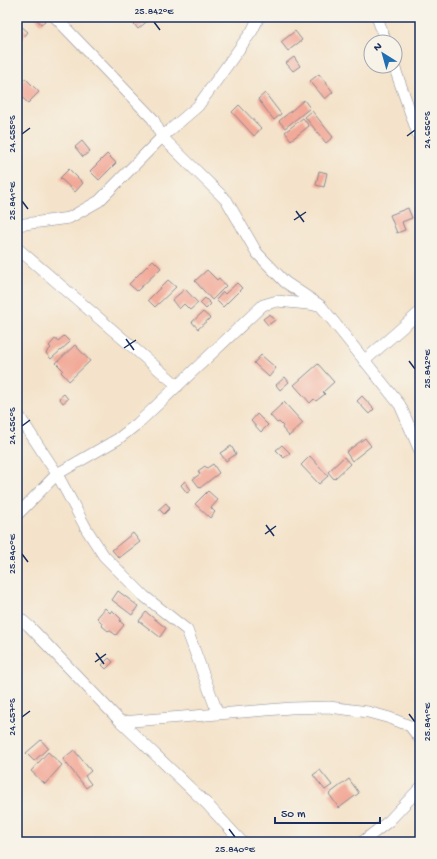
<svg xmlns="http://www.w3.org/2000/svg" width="437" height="859" font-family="'Gochi Hand',sans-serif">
  <rect width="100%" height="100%" fill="#f7f3e8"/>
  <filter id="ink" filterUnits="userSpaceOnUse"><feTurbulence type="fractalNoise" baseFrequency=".025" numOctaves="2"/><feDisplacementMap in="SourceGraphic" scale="8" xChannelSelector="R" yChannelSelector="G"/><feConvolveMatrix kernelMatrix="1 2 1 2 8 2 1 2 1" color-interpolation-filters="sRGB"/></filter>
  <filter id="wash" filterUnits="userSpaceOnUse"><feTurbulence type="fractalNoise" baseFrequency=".012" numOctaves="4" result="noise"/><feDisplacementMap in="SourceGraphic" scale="16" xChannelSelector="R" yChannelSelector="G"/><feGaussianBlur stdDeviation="0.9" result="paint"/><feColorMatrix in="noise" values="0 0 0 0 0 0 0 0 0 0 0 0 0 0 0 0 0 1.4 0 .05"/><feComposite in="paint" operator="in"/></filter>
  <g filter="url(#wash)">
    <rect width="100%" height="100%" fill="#f4e3ca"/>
    <g id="blocks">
      <path fill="#f2a998" d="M35,17H43L45,21L41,24Z
        M135,17H152L138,29L131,20Z
        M21,26L28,32L17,45V31Z
        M295,31L302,40L288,51L281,42Z
        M294,57L300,66L293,71L286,63Z
        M319,74L333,92L325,99L310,81Z
        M25,78L39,92L28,103L17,93V87Z
        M265,93L281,114L274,120L258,99Z
        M304,100L310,108L285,128L279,121Z
        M239,105L261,128L254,136L232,112Z
        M312,111L333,137L326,143L305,117Z
        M303,118L309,126L291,140L285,132Z
        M82,141L90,151L83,157L75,147Z
        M107,154L116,163L99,180L90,171Z
        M69,169L83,183L75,192L60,178Z
        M319,171L327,173L324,187L316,185Z
        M408,208L412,218L402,222L405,230L397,233L390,215Z
        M153,260L161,268L137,291L129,284Z
        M207,270L217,280L219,278L226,286L212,300L195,281Z
        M168,280L176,287L155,307L148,300Z
        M237,283L242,288L223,307L216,300L223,292L225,294Z
        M185,289L198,303L190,310L184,304L179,309L172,300Z
        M205,298L211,304L206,309L200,303Z
        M203,312L210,318L198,329L192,322Z
        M270,314L275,320L268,325L263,319Z
        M64,336L70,342L51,359L46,353L51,348L49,346L55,339L58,341Z
        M75,345L90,361L69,381L61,372L63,370L56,363Z
        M261,355L276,368L269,377L254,363Z
        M318,364L334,382L323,392L325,394L316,401L314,399L310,403L294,385Z
        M285,377L289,382L280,390L276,385Z
        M64,394L68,399L63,403L59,398Z
        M362,396L374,409L369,414L357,401Z
        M284,402L303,423L289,436L282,428L283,426L279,422L277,423L270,415Z
        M257,414L268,425L261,432L251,421Z
        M365,438L371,446L352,461L346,452Z
        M282,445L290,453L284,458L276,450Z
        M231,446L236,454L226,461L220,453Z
        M310,456L328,476L319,484L301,465Z
        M344,457L350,464L334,479L328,472Z
        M213,464L219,473L200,488L193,479L200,474L198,471L205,466L207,468Z
        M185,481L191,490L187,493L181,485Z
        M208,491L218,500L211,508L215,512L210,518L195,504Z
        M166,503L170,508L164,514L159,509Z
        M133,533L140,542L119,558L112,550Z
        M118,591L138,606L132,615L112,600Z
        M105,608L110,613L112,610L121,619L120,621L124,625L116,635L109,630L108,631L101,625L102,623L97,618Z
        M146,612L166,628L160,637L139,621Z
        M109,658L113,662L106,669L102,665Z
        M41,740L48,748L34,761L26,753Z
        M74,750L91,771L85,776L91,784L86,788L63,759Z
        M48,752L62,765L45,784L31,771Z
        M320,770L332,785L325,790L313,775Z
        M349,779L359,793L339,808L329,794Z"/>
    </g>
  </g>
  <g filter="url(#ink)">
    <use href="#blocks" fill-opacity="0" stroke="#888994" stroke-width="1"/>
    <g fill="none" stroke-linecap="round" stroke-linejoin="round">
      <defs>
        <path id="street" d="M55,17L153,119L162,137L227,201L257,253L285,282L321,306L400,405L420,451
          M377,17L386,42
          M394,66L420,140
          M17,225L69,218L99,201L162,137L198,106L252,31L259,17
          M17,248L178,386
          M364,361L420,312
          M17,413L57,474L87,530L104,556L144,596L187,630L218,714
          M17,515L57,474L118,439L137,424L263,305L277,301L318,305
          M17,616L29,626L121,722L207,804L242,842
          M121,722L291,708L329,707L368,712L390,718L410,726H420
          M410,726L420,739
          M362,842L389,821L420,788"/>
      </defs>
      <use href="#street" stroke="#888994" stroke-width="12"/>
      <use href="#street" stroke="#fff" stroke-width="11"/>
    </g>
  </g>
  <path fill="none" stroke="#1b2f5e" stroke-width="1.5" d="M154,22L160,30M22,134L30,128M407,136L415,130M22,201L28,209M296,211L304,222M294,220L306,212M126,339L134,350M124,348L136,340M409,361L415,369M22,426L30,420M266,525L274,536M265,534L276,526M22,554L28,562M96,653L104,664M95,662L106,654M409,714L415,722M22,717L30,711M229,829L235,837"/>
  <rect width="437" height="859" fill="none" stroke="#f7f3e8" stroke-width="44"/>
  <g transform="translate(383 54) rotate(323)"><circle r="19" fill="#f7f3e8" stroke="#9fa5b1"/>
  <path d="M0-3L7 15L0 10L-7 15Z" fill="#1f6fb2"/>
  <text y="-6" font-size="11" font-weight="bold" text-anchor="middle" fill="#1b2f5e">N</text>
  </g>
  <path d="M275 817v6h105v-6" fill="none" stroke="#1b2f5e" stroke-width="2"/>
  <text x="281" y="817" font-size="12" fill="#1b2f5e" stroke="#f7f3e8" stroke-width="3" paint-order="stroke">50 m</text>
  <rect x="22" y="22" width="393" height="815" fill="none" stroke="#1b2f5e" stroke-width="1.5"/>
  <g font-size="10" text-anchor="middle" fill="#1b2f5e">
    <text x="154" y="14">25.842°E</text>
    <text transform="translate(426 130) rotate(-90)" y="4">24.656°S</text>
    <text transform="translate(11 134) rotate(-90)" y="4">24.655°S</text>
    <text transform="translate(11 201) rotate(-90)" y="4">25.841°E</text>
    <text transform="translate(426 369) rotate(-90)" y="4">25.842°E</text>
    <text transform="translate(11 426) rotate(-90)" y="4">24.656°S</text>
    <text transform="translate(11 554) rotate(-90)" y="4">25.840°E</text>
    <text transform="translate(11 717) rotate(-90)" y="4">24.657°S</text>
    <text transform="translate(426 722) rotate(-90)" y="4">25.841°E</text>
    <text x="235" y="852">25.840°E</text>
  </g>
</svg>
